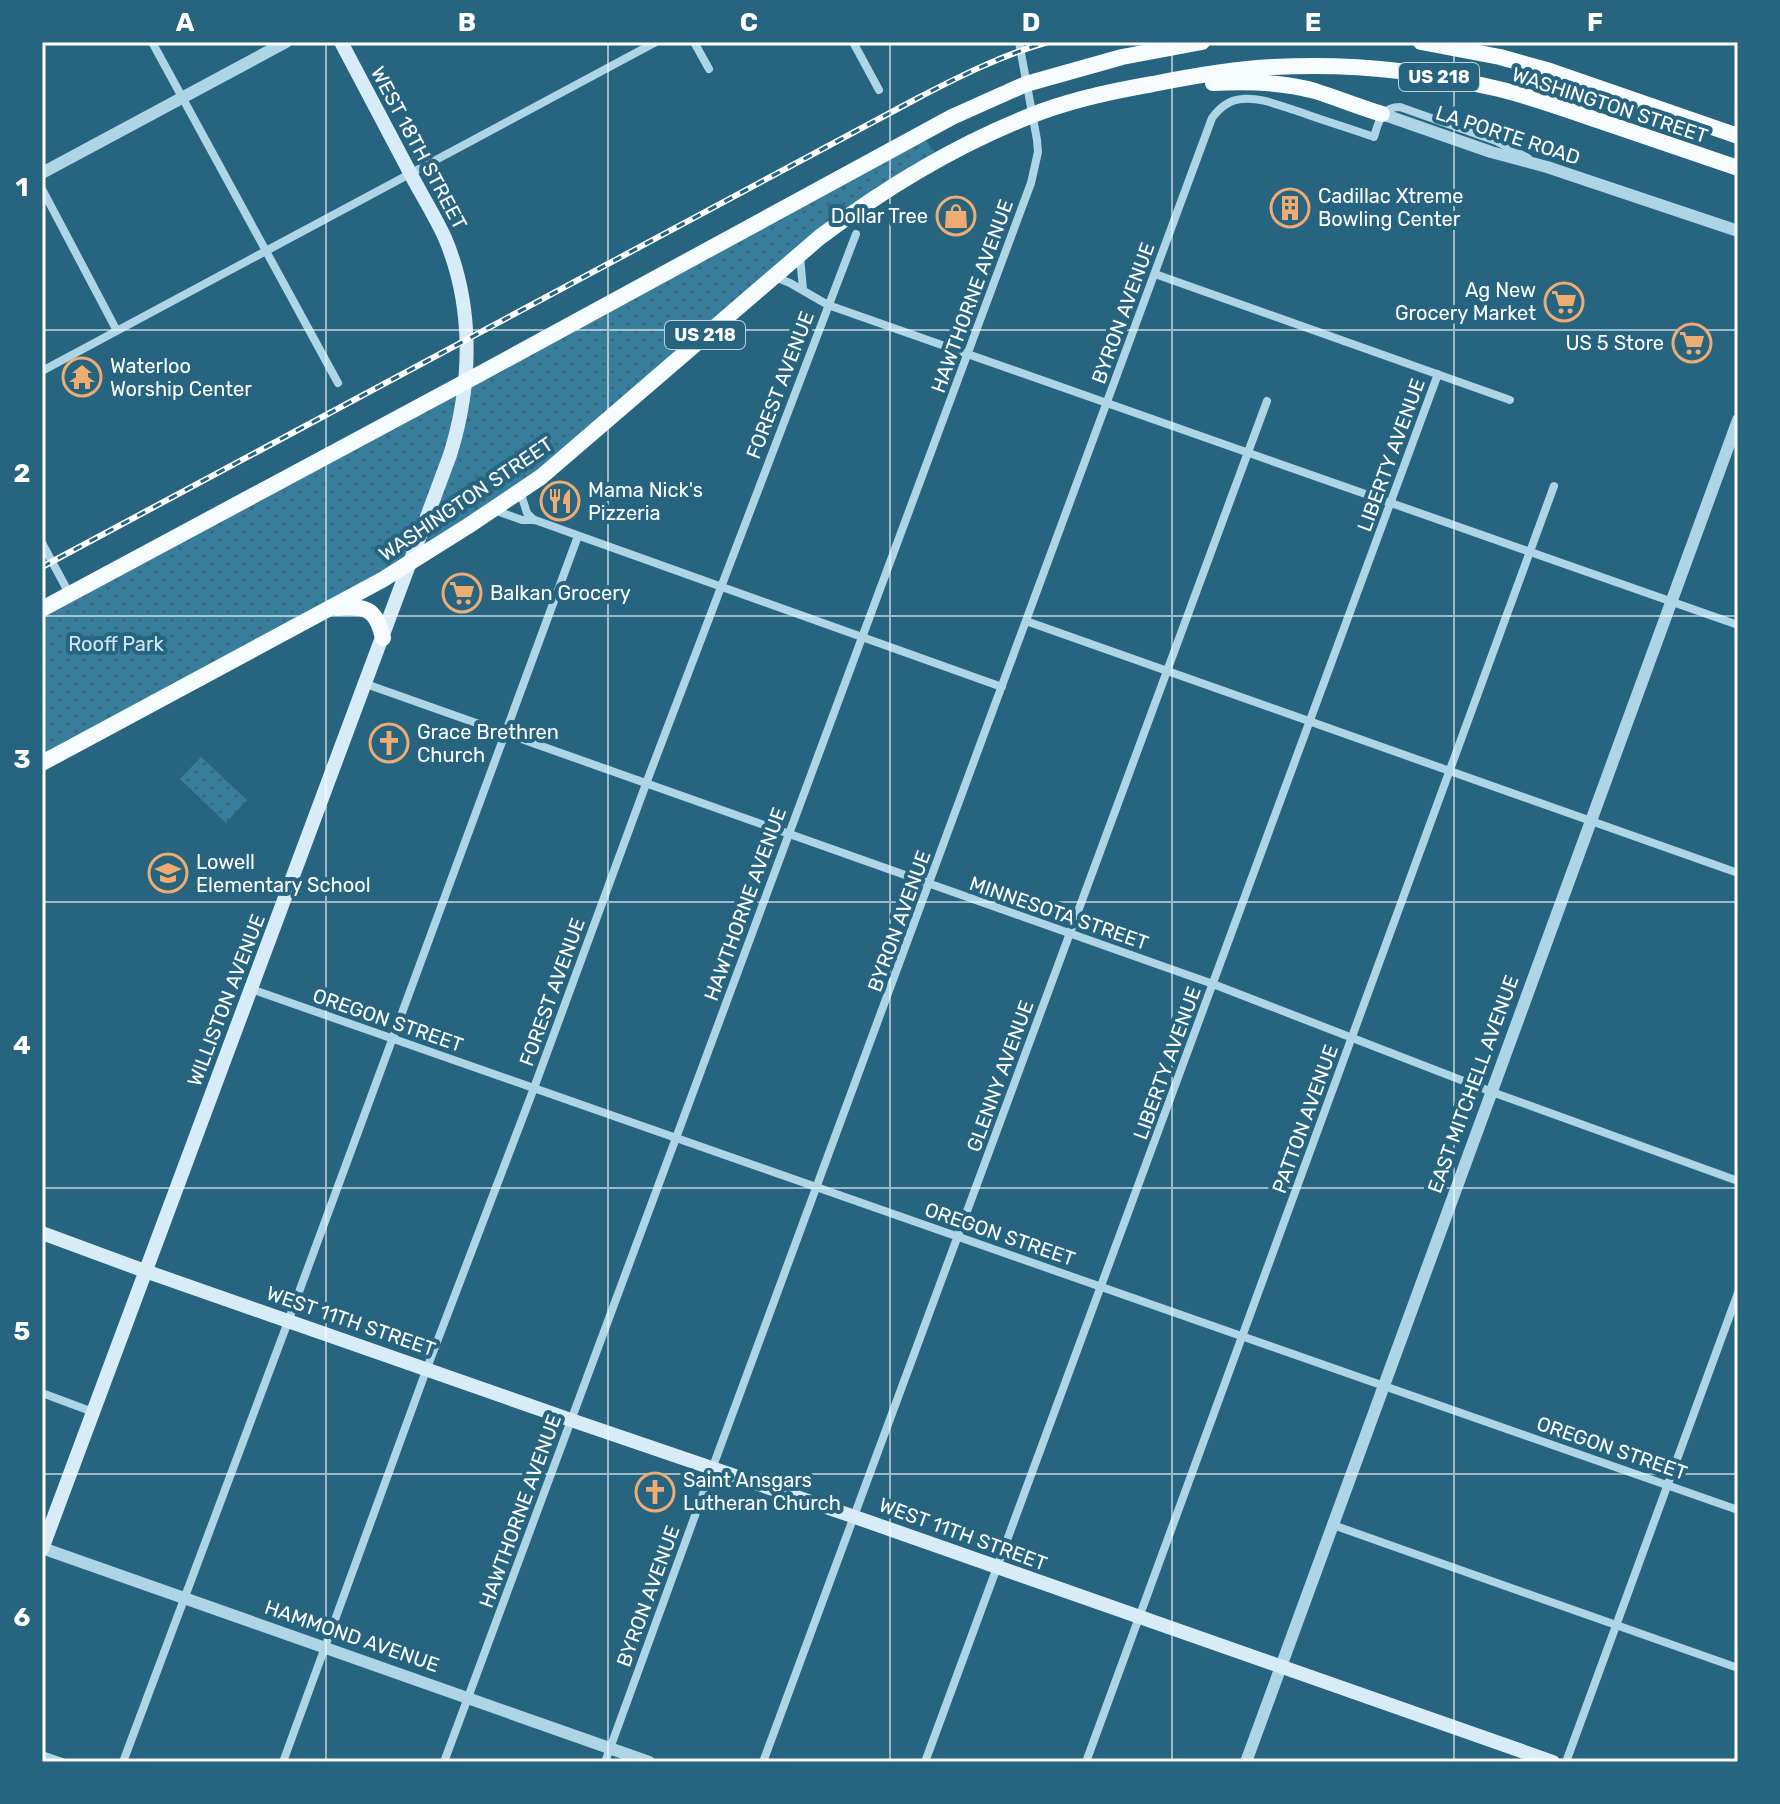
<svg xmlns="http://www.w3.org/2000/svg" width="1780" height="1804" font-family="Rubik,sans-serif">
  <defs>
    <pattern id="park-dots" width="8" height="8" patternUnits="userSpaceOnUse" patternTransform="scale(2)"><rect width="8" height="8" fill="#377e9c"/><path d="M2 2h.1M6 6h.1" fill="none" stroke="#426574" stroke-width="1.8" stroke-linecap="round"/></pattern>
  </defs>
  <rect width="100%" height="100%" fill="#266480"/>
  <path fill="url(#park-dots)" d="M921,134L939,158L879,195L468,526L42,762V605Z
    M201,757L247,800L226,823L180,779Z"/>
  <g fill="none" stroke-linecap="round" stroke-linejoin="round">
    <path stroke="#add5e6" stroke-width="8" d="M152,42L338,383
      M694,42L709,69
      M853,42L879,90
      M42,189L117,331
      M800,256L803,290
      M1155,274L1510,400
      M775,277L790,283L828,305L1738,625
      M42,371L656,42
      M520,491L527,513L534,520
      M494,510L522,520H535L1002,687
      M42,543L70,595
      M1026,621L1738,873
      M366,684L1213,984L1492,1092L1738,1181
      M251,989L1738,1510
      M42,1393L93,1412
      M1333,1525L1738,1668
      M42,1755L62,1762
      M123,1762C177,1614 235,1467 289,1319C386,1058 480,796 578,536
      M283,1762L427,1368L534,1088L650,773L856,234
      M444,1762L1031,183L1038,152L1037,140L1019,42
      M605,1762L712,1469L1212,118C1220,107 1229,100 1242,99C1261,97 1280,106 1297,111C1322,120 1348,128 1374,137C1379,121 1381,107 1400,107L1496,141L1528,158
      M763,1762L1267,401
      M925,1762L1438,374
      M1086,1762L1554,486
      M1566,1762L1738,1293"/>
    <path stroke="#add5e6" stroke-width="12" d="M1382,114L1491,152L1547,167L1738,231
      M42,173L286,42
      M42,1548L649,1762
      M1246,1762L1738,420"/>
    <path stroke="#d7ecf6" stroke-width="14" d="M42,1233L145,1271L571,1420L855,1517L1553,1762
      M42,1549L450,455C472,385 474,307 445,238C434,214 419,191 407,167C385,125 363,84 341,42"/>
    <path stroke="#f6fcfe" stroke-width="16" d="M1421,42L1500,57L1550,71L1738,136
      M1213,83C1247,81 1282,82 1315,91C1337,98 1359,107 1382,114
      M336,608C365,606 376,607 383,638
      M42,609L465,382L952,117L1026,84L1122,57L1202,42
      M42,763L382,580L468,526L541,477L820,237C885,188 954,146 1030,116C1069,100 1112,91 1153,84C1193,76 1233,69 1273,67C1346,63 1419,70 1490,87C1528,95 1564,109 1600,121C1646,137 1692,152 1738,168"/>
    <defs>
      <path id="rail" d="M42,567L916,99C958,77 1002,55 1048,42"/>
    </defs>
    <use href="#rail" stroke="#fff" stroke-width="6"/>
    <use href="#rail" stroke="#266480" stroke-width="3" stroke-dasharray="9" stroke-linecap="butt"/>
  </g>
  <path fill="none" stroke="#fff" stroke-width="2" stroke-opacity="0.55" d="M326,42V1762M608,42V1762M890,42V1762M1172,42V1762M1454,42V1762M42,330H1738M42,616H1738M42,902H1738M42,1188H1738M42,1474H1738"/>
  <defs>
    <symbol id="building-ring" viewBox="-11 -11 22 22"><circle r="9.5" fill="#266480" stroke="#efac72" stroke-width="1.5"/><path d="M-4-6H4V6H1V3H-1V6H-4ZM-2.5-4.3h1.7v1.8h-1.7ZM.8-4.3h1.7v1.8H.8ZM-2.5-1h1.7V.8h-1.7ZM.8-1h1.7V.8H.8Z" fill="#efac72"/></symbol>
    <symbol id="shop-ring" viewBox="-11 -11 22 22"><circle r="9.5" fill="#266480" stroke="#efac72" stroke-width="1.5"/><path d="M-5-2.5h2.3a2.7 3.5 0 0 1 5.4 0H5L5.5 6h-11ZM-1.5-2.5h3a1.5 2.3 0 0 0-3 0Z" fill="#efac72"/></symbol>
    <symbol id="supermarket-ring" viewBox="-11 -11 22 22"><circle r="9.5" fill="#266480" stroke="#efac72" stroke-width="1.5"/><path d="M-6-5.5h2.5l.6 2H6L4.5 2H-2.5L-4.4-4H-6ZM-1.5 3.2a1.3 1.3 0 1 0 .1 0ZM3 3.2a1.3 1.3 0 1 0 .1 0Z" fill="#efac72"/></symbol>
    <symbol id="temple-ring" viewBox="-11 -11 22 22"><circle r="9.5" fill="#266480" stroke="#efac72" stroke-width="1.5"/><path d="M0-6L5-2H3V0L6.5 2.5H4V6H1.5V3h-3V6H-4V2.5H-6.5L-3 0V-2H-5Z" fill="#efac72"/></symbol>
    <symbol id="restaurant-ring" viewBox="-11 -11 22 22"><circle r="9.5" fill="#266480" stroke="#efac72" stroke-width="1.5"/><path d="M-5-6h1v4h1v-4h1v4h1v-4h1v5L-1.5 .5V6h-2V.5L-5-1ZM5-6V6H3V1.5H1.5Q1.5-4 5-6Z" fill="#efac72"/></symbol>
    <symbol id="church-ring" viewBox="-11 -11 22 22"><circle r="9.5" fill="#266480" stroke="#efac72" stroke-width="1.5"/><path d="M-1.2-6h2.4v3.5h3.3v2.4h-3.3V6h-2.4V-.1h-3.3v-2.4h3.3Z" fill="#efac72"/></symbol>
    <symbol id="school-ring" viewBox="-11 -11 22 22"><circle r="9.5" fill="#266480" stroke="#efac72" stroke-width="1.5"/><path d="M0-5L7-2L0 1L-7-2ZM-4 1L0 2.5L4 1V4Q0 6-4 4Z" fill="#efac72"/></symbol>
  </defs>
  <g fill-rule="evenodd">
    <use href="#building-ring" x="1268" y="186" width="44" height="44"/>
    <use href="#shop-ring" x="934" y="194" width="44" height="44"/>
    <use href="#supermarket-ring" x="1542" y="280" width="44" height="44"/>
    <use href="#supermarket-ring" x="1670" y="321" width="44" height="44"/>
    <use href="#temple-ring" x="60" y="355" width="44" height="44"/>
    <use href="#restaurant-ring" x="538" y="479" width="44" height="44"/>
    <use href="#supermarket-ring" x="440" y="571" width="44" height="44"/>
    <use href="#church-ring" x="367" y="721" width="44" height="44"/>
    <use href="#school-ring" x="146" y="851" width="44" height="44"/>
    <use href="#church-ring" x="633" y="1470" width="44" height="44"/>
  </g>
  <g text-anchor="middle" stroke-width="8" stroke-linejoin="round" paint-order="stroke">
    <g fill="#266480" stroke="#bed0d9" stroke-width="2">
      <rect x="1399" y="63" width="80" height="28" rx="6"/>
      <rect x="665" y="321" width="80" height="28" rx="6"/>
    </g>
    <g font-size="18" font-weight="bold" fill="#fff">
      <text x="1439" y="83">US 218</text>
      <text x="705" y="341">US 218</text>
    </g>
    <g font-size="20" fill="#fff" stroke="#266480">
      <text transform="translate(1610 105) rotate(18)" y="7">WASHINGTON STREET</text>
      <text transform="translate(1508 135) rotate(18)" y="7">LA PORTE ROAD</text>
      <text transform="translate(419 148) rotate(62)" y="7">WEST 18TH STREET</text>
      <text transform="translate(972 296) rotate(-70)" y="7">HAWTHORNE AVENUE</text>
      <text transform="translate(1123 313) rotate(-70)" y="7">BYRON AVENUE</text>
      <text transform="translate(780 385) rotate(-69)" y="7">FOREST AVENUE</text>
      <text transform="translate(1391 455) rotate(-70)" y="7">LIBERTY AVENUE</text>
      <text transform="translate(466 499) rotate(-34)" y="7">WASHINGTON STREET</text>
      <text transform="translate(745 904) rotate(-70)" y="7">HAWTHORNE AVENUE</text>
      <text transform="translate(1059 913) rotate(19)" y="7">MINNESOTA STREET</text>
      <text transform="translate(899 921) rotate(-70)" y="7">BYRON AVENUE</text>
      <text transform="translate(552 992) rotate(-70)" y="7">FOREST AVENUE</text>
      <text transform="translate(226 1000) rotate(-69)" y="7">WILLISTON AVENUE</text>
      <text transform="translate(388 1020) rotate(19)" y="7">OREGON STREET</text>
      <text transform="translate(1167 1063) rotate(-70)" y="7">LIBERTY AVENUE</text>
      <text transform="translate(1000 1076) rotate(-70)" y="7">GLENNY AVENUE</text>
      <text transform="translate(1473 1084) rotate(-70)" y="7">EAST MITCHELL AVENUE</text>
      <text transform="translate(1305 1119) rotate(-70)" y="7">PATTON AVENUE</text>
      <text transform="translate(1000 1234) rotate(19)" y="7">OREGON STREET</text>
      <text transform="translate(351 1321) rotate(19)" y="7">WEST 11TH STREET</text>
      <text transform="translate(1612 1448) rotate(19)" y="7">OREGON STREET</text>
      <text transform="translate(520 1511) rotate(-70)" y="7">HAWTHORNE AVENUE</text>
      <text transform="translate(963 1534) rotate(20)" y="7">WEST 11TH STREET</text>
      <text transform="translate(648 1596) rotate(-70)" y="7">BYRON AVENUE</text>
      <text transform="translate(352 1636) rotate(19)" y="7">HAMMOND AVENUE</text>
    </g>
    <g font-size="20" fill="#fff" stroke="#266480" text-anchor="start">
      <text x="1318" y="203">Cadillac Xtreme<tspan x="1318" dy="23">Bowling Center</tspan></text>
      <text x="928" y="223" text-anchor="end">Dollar Tree</text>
      <text x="1536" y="297" text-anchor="end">Ag New<tspan x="1536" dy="23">Grocery Market</tspan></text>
      <text x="1664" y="350" text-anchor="end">US 5 Store</text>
      <text x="110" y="373">Waterloo<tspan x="110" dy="23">Worship Center</tspan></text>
      <text x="588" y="497">Mama Nick's<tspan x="588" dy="23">Pizzeria</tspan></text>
      <text x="490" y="600">Balkan Grocery</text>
      <text x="417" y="739">Grace Brethren<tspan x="417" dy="23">Church</tspan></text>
      <text x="196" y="869">Lowell<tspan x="196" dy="23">Elementary School</tspan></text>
      <text x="683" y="1487">Saint Ansgars<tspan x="683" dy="23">Lutheran Church</tspan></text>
    </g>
    <g font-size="20" fill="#d0eaf5" stroke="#266480">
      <text x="116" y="651">Rooff Park</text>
    </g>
  </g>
  <rect width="1780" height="1804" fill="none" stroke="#266480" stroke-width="88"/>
  <rect x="44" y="44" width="1692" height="1716" fill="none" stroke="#fff" stroke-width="3"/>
  <g font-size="26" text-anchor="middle" font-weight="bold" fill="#fff">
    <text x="185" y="31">A</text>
    <text x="467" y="31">B</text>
    <text x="749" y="31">C</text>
    <text x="1031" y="31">D</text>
    <text x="1313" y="31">E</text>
    <text x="1595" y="31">F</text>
    <text x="22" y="196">1</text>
    <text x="22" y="482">2</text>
    <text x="22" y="768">3</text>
    <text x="22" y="1054">4</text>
    <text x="22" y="1340">5</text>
    <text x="22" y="1626">6</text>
  </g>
</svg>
